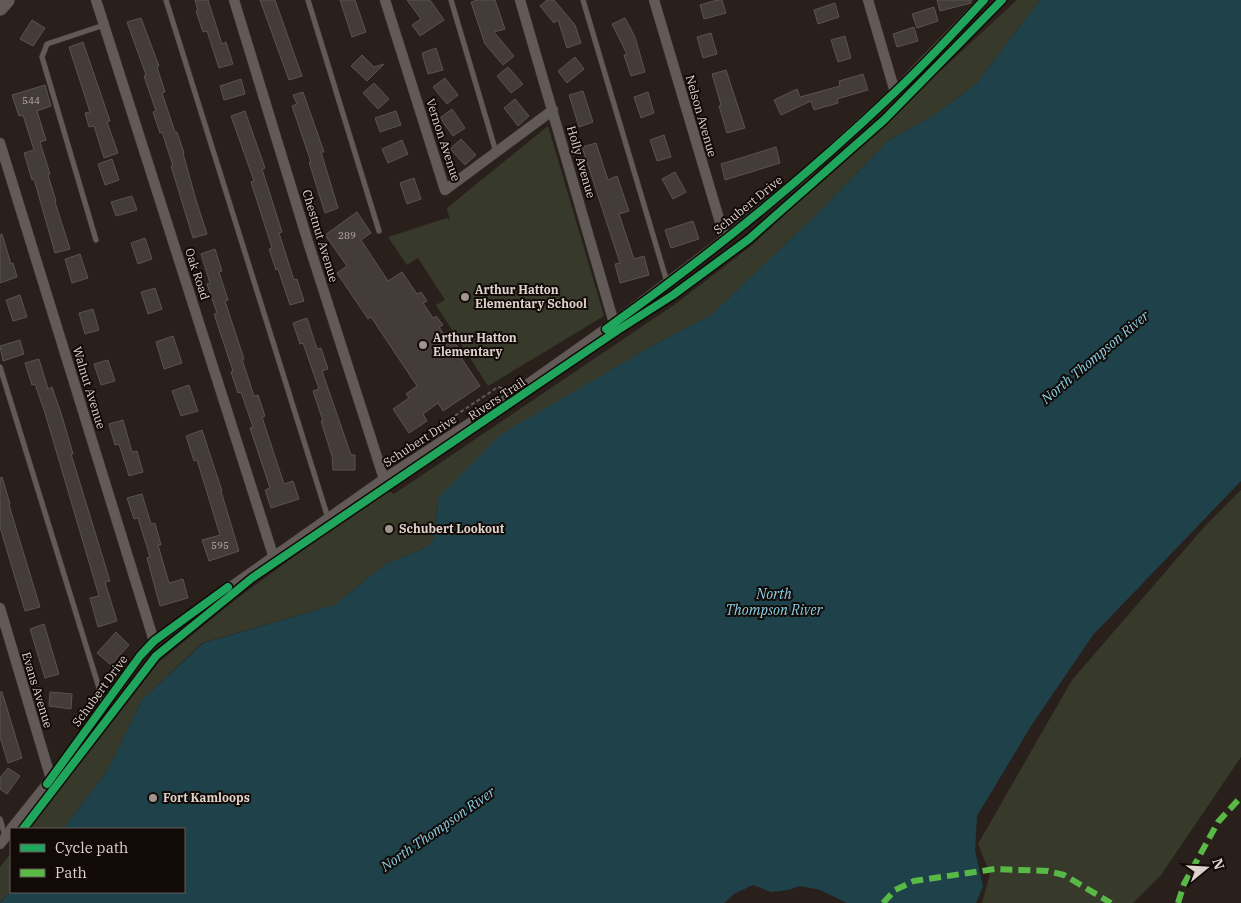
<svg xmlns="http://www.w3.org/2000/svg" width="1241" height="903" font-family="'IBM Plex Serif',serif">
  <rect width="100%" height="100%" fill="#29201c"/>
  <path fill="#373a2b" d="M1017,0H1040L976,84L936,114L888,141L819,212L711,315L657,343L611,370L439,497L433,540L425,548L386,564L334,605L202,643L142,700L108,770L63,829H29L159,662L235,600L386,489L394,494L674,305L751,246Z
    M548,126L604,316L488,386L436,305L445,300L418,258L407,265L388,237L447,218L450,221L447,208Z
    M1241,490V757L1161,875L1133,903H982L990,874L978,844L1072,680L1205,526Z
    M11,853V891L0,902V867Z"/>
  <path fill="#1e414a" d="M1040,0H1241V481L1093,635L1031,726L977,816L975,851L983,886L976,903H847L820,890L800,886L788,890L771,892L753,885L734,894L724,903H0L11,891L184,892V829H63L108,770L142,700L203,643L334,605L386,564L425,548L433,540L439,497L500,435L657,343L711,315L819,212L888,141L936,114L976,84Z"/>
  <path fill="#443c38" stroke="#5b534f" d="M195,0H208L222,44L226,42L233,64L219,68L207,31L203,32L196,11H198Z
    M260,0H275L302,76L289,80Z
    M340,0H355L366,32L352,37Z
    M407,0H430L444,20L420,36L412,25L421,19Z
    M478,0H495L505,29L494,32L514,56L503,65L485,44L471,2Z
    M547,0H554L575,25L581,43L567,48L558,20L554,23L540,6Z
    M717,0H722L726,13L704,19L700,5Z
    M937,0H971V3L940,11Z
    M835,3L839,17L818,24L814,10Z
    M934,7L938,21L917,28L912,14Z
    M141,18L159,66L157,67L165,92L162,93L175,132H177L184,153H183L196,200L207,234L193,238L171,166H173L162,132L160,133L153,112L156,111L144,76L146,75L127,22Z
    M625,18L635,37L645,72L631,76L624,55L627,54L612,24Z
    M32,20L45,28L33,46L20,39Z
    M914,27L918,41L897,47L893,34Z
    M711,33L717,54L703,58L697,37Z
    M845,36L851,58L838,62L831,40Z
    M83,42L110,121L107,122L118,153L104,158L94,126L89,127L85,113L90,112L69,47Z
    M436,48L443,70L428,74L422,53Z
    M362,55L374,67L384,64L367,81L351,66Z
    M575,57L584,69L567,83L558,71Z
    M508,67L523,84L511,93L497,76Z
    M726,70L745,128L727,133L719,106L721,105L712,74Z
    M863,74L868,90L837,99L838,103L814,110L811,101L781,115L774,100L797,89L800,97L840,86L839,81Z
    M445,78L458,95L447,104L433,87Z
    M241,79L245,94L224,100L220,86Z
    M374,83L389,99L378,109L363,93Z
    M45,85L51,106L37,111L46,140L40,142L50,174L48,175L56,201L55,202L70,249L55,253L34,179L32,180L24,153L34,150L23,115L19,116L12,95Z
    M583,91L593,122L579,127L569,95Z
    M303,92L324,152H321L338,208L325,213L309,162H311L292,106L297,104L293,95Z
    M648,92L654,113L641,118L634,97Z
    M515,99L529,116L518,126L504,108Z
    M452,109L465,128L453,136L440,118Z
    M245,111L265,168L262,169L282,232L279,233L294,280L297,279L304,301L290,305L278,269L276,270L269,249L272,248L251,182L254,181L231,116Z
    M396,111L401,125L380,132L375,118Z
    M664,135L671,157L657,161L650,140Z
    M461,139L476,155L465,165L450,149Z
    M402,140L408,154L388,163L382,149Z
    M596,143L608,180L617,176L629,211L619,214L634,259L644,256L649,275L620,283L615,264L620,263L582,147Z
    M776,147L780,163L725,180L721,164Z
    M112,159L119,180L105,185L98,164Z
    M675,172L686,192L673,199L662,179Z
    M414,178L421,199L407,204L400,183Z
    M132,196L137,210L116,216L111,202Z
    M357,212L371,233L361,240L388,281L402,272L417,294L421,292L427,301L423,303L433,318L436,316L443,325L439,327L449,342L452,339L459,349L456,350L480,386L443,411L438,403L423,414L427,421L409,433L393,409L409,398L406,394L417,386L371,317L368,319L337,273L347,266L325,235Z
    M693,221L699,239L671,248L665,230Z
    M2,234L11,264L13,263L17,277L0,283V235Z
    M145,238L152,259L138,264L131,243Z
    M215,249L222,271L219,272L228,300L225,301L244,359H242L254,396L258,395L265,416L262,417L284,484L293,481L299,499L271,508L265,490L270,488L250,428L253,427L241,392L238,393L231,372L233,371L214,314L217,313L207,284L210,283L201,254Z
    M80,254L88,278L72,283L65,259Z
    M155,288L162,309L148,314L141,292Z
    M20,295L27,317L13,321L6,300Z
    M93,309L99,330L85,334L79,313Z
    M307,318L317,349L321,348L328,369L322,371L351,455H355V470H333L332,456L321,421H323L313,391L319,389L303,343L300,344L293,323Z
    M173,336L182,363L164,369L156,342Z
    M20,340L24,354L3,361L0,346Z
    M39,359L48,389L52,387L62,416L73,454H71L110,581L105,582L117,621L98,627L90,598L99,596L45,413L35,384L32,385L25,363Z
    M108,360L115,381L101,385L94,364Z
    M189,385L198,411L181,416L172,391Z
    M123,420L132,452L137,451L143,472L129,476L119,444L115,445L109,424Z
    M202,430L222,491H221L239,551L209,561L202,540L220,535L197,460L194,461L186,436Z
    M2,477L10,504L9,505L40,607L25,611L0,527V478Z
    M142,494L151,524L155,523L161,545H158L169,583L183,579L188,598L160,606L147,558L150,557L138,518L134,519L127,498Z
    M44,624L59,674L45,678L30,629Z
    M116,632L129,645L111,665L97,653Z
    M0,692H2L22,758L8,763L0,737Z
    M50,692L72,694L71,709L49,706Z
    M8,768L20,776L7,794L0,789V778Z"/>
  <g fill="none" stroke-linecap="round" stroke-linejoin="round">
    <defs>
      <path id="service" d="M166,0L328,518
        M308,0L379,231
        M451,0L496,152
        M583,0L667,282
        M96,240L42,57L47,44L104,25
        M0,367L104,704
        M0,819L5,836"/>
      <path id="minor" d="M96,0L273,555
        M234,0L308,242L384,479
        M385,0L445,190L553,110
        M520,0L614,323
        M654,0L725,239
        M868,0L895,92
        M0,143L154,641
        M0,608L51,779
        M11,829L51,779L140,656L154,641L384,479L504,401L614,323L725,239L802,177L895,92L984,0
        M0,844L11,830"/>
      <path id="secondary" d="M0,8L7,0"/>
    </defs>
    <use href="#service" stroke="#423a37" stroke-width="6"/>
    <use href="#minor" stroke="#423a37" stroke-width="11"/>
    <use href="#secondary" stroke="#423a37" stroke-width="16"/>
    <path stroke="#605956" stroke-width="2" stroke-dasharray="4 2.5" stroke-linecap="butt" d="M390,459L498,387L502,388"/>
    <use href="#service" stroke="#615a57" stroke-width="5"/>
    <use href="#minor" stroke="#615a57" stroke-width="10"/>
    <use href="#secondary" stroke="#615a57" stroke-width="15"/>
    <path stroke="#58b947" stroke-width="6" stroke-dasharray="12 6" stroke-linecap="butt" d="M883,903L895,890L914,881L995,869L1048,871L1064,875L1111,903
      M1178,903L1184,884L1218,822L1241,797"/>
    <defs>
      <path id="cycleway" d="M606,329C707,257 805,178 895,92C926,63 955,31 984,0
        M47,784L140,656L154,641L228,587
        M23,829L156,656L252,578L618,330L673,295L749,239L884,120L1002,0"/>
    </defs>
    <use href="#cycleway" stroke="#120a07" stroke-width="11"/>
    <use href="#cycleway" stroke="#20a55d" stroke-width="8"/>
  </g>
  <g fill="#9f948e" stroke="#120a07" stroke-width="2">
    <circle cx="465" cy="297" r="5"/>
    <circle cx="423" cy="345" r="5"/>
    <circle cx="389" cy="529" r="5"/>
    <circle cx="153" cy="798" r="5"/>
  </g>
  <g text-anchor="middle" stroke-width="4" stroke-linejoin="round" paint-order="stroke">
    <g font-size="10" fill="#b8aca7">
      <text x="31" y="104">544</text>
      <text x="347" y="239">289</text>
      <text x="220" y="549">595</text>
    </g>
    <g font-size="12" fill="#ded2cc" stroke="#120a07">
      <text transform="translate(701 116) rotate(74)" y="4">Nelson Avenue</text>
      <text transform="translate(443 140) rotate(72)" y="4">Vernon Avenue</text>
      <text transform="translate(581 162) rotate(74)" y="4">Holly Avenue</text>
      <text transform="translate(748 205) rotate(-39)" y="4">Schubert Drive</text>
      <text transform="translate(320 236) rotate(73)" y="4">Chestnut Avenue</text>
      <text transform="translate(197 274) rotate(72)" y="4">Oak Road</text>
      <text transform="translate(89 388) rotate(73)" y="4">Walnut Avenue</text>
      <text transform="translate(497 399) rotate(-34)" y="4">Rivers Trail</text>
      <text transform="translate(420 441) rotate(-33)" y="4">Schubert Drive</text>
      <text transform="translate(37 690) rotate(73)" y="4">Evans Avenue</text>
      <text transform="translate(100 691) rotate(-54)" y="4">Schubert Drive</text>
    </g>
    <g font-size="12" font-weight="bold" fill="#ded2cc" stroke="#120a07" text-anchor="start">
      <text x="475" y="294">Arthur Hatton<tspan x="475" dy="14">Elementary School</tspan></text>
      <text x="433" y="342">Arthur Hatton<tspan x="433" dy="14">Elementary</tspan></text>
      <text x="399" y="533">Schubert Lookout</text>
      <text x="163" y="802">Fort Kamloops</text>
    </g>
    <g font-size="14" font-style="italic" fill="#89d0e6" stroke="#120a07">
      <text transform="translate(1095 357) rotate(-40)" y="5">North Thompson River</text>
      <text x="774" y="599">North<tspan x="774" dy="16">Thompson River</tspan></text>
      <text transform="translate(438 829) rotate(-35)" y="5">North Thompson River</text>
    </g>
  </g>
  <rect x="10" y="828" width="175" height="65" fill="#120a07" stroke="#645a56"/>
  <rect x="20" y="844" width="25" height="8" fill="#20a55d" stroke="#645a56"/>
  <text x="55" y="853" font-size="15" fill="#ded2cc">Cycle path</text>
  <rect x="20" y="869" width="25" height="8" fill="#58b947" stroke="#645a56"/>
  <text x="55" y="878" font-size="15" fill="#ded2cc">Path</text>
  <g transform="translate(1206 868) rotate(72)" stroke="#120a07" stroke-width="4" paint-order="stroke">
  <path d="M0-4L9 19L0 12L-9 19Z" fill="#ded2cc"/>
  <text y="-8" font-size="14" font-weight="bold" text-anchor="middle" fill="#ded2cc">N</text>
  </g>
</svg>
